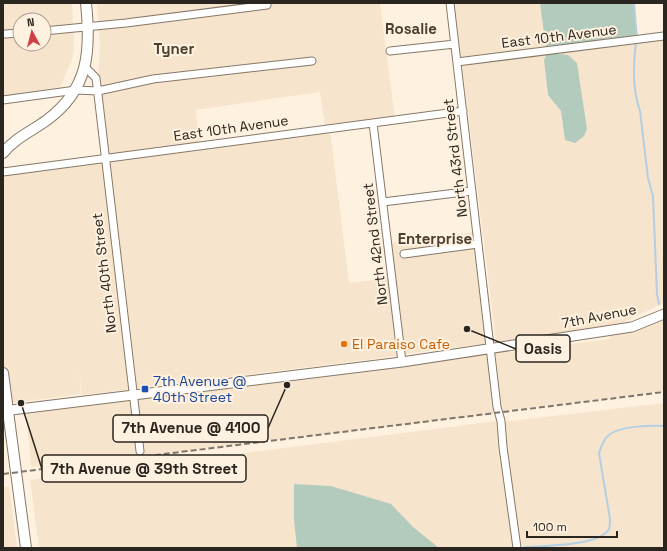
<svg xmlns="http://www.w3.org/2000/svg" width="667" height="551" font-family="'Space Grotesk',sans-serif">
  <rect width="100%" height="100%" fill="#fff1df"/>
  <path fill="#f7e4cc" fill-rule="evenodd" d="M3,3H72L74,49L72,60L60,87L3,98ZM20,20H44V44H20Z
    M97,3H380L395,119L325,127L320,92L196,110L199,143L106,157L97,93L100,46Z
    M454,3H540L546,49L461,59Z
    M664,39V303L613,327L496,342L462,64Z
    M330,130L349,283L390,278L398,356L137,388L130,324H122L131,389L82,395L79,367L81,394L3,404V173Z
    M475,232L487,344L404,354L389,243Z
    M664,315V391L618,397L617,393V397L501,411L494,354L610,339V331Z
    M490,352L498,413L183,451L31,467L26,409Z
    M664,403V548H39L30,480L497,421L508,494L501,422Z
    M9,486L17,548H3V487Z"/>
  <path fill="#b3cbbd" d="M540,3H634L637,38L546,49Z
    M547,53L568,55L577,63L587,129L584,136L575,143L565,140L561,111L548,95L544,60Z
    M294,484L331,486L391,504L413,527L439,548H297L294,520Z"/>
  <g fill="none" stroke-linecap="round" stroke-linejoin="round">
    <path stroke="#b2cfe4" stroke-width="2" d="M634,3L637,38
      M636,42C633,65 632,89 640,111L648,178L653,196L657,294L659,304
      M525,547C542,546 600,546 609,529C610,526 610,522 610,519L599,453C601,447 603,440 608,436C617,426 651,425 664,426"/>
    <defs>
      <path id="minor" d="M450,3L497,407L501,421L503,447L517,548
        M44,31L126,23L267,5
        M5,34L20,33
        M390,51L455,44
        M457,62L664,36
        M85,67L96,78L97,86L140,451
        M3,100L76,90L98,91L153,79L312,61
        M373,123L402,362
        M3,172L463,111
        M383,202L472,191
        M404,254L478,244"/>
      <path id="tertiary" d="M3,411L402,362L632,327L664,314"/>
      <path id="secondary" d="M3,153C15,138 32,131 47,120C89,89 91,51 86,3
        M3,373L26,548"/>
    </defs>
    <use href="#minor" stroke="#857868" stroke-width="9"/>
    <use href="#tertiary" stroke="#857868" stroke-width="11"/>
    <use href="#secondary" stroke="#857868" stroke-width="12"/>
    <use href="#minor" stroke="#fff" stroke-width="7"/>
    <use href="#tertiary" stroke="#fff" stroke-width="9"/>
    <use href="#secondary" stroke="#fff" stroke-width="10"/>
    <path stroke="#7f766b" stroke-width="2" stroke-dasharray="6 3" stroke-linecap="butt" d="M3,474L664,392"/>
  </g>
  <circle fill="#e8710a" stroke="#fff1df" stroke-width="1.5" cx="344" cy="344" r="4"/>
  <rect fill="#1a4fb4" stroke="#fff1df" stroke-width="1.5" x="141" y="385" width="8" height="8" rx="2"/>
  <g text-anchor="middle" stroke-width="4" stroke-linejoin="round" paint-order="stroke">
    <g font-size="14" fill="#2a251e" stroke="#fff1df">
      <text transform="translate(559 36) rotate(-7)" y="5">East 10th Avenue</text>
      <text transform="translate(231 128) rotate(-8)" y="5">East 10th Avenue</text>
      <text transform="translate(455 158) rotate(-97)" y="5">North 43rd Street</text>
      <text transform="translate(375 244) rotate(-97)" y="5">North 42nd Street</text>
      <text transform="translate(104 273) rotate(-97)" y="5">North 40th Street</text>
      <text transform="translate(599 316) rotate(-11)" y="5">7th Avenue</text>
    </g>
    <g font-size="14" fill="#c56008" stroke="#fff1df" text-anchor="start">
      <text x="352" y="349">El Paraiso Cafe</text>
    </g>
    <g font-size="14" fill="#164399" stroke="#fff1df" text-anchor="start">
      <text x="153" y="386">7th Avenue @<tspan x="153" dy="16">40th Street</tspan></text>
    </g>
    <g font-size="15" font-weight="bold" fill="#493e30" stroke="#fff1df">
      <text x="411" y="34">Rosalie</text>
      <text x="174" y="54">Tyner</text>
      <text x="435" y="244">Enterprise</text>
    </g>
  </g>
  <path fill="none" stroke="#2a251e" stroke-width="1.5" d="M467 329L516 349M287 385L268 428M21 403L42 469"/>
  <g fill="#2a251e" stroke="#fff1df" stroke-width="1.5">
    <circle cx="467" cy="329" r="4"/>
    <circle cx="287" cy="385" r="4"/>
    <circle cx="21" cy="403" r="4"/>
  </g>
  <g fill="#fff1df" stroke="#2a251e" stroke-width="1.5">
    <rect x="516" y="335" width="54" height="27" rx="4"/>
    <rect x="113" y="415" width="155" height="27" rx="4"/>
    <rect x="42" y="455" width="204" height="27" rx="4"/>
  </g>
  <g font-size="15" text-anchor="middle" font-weight="bold" fill="#2a251e">
    <text x="543" y="354">Oasis</text>
    <text x="191" y="433">7th Avenue @ 4100</text>
    <text x="144" y="474">7th Avenue @ 39th Street</text>
  </g>
  <rect width="667" height="551" fill="none" stroke="#2a251e" stroke-width="8"/>
  <g transform="translate(32 32) rotate(353)"><circle r="19" fill="#fff1df" stroke="#aa9f92"/>
  <path d="M0-3L7 15L0 10L-7 15Z" fill="#cf4045"/>
  <text y="-6" font-size="11" font-weight="bold" text-anchor="middle" fill="#2a251e">N</text>
  </g>
  <path d="M527 531v6h90v-6" fill="none" stroke="#2a251e" stroke-width="2"/>
  <text x="533" y="531" font-size="12" fill="#2a251e" stroke="#fff1df" stroke-width="3" paint-order="stroke">100 m</text>
</svg>
